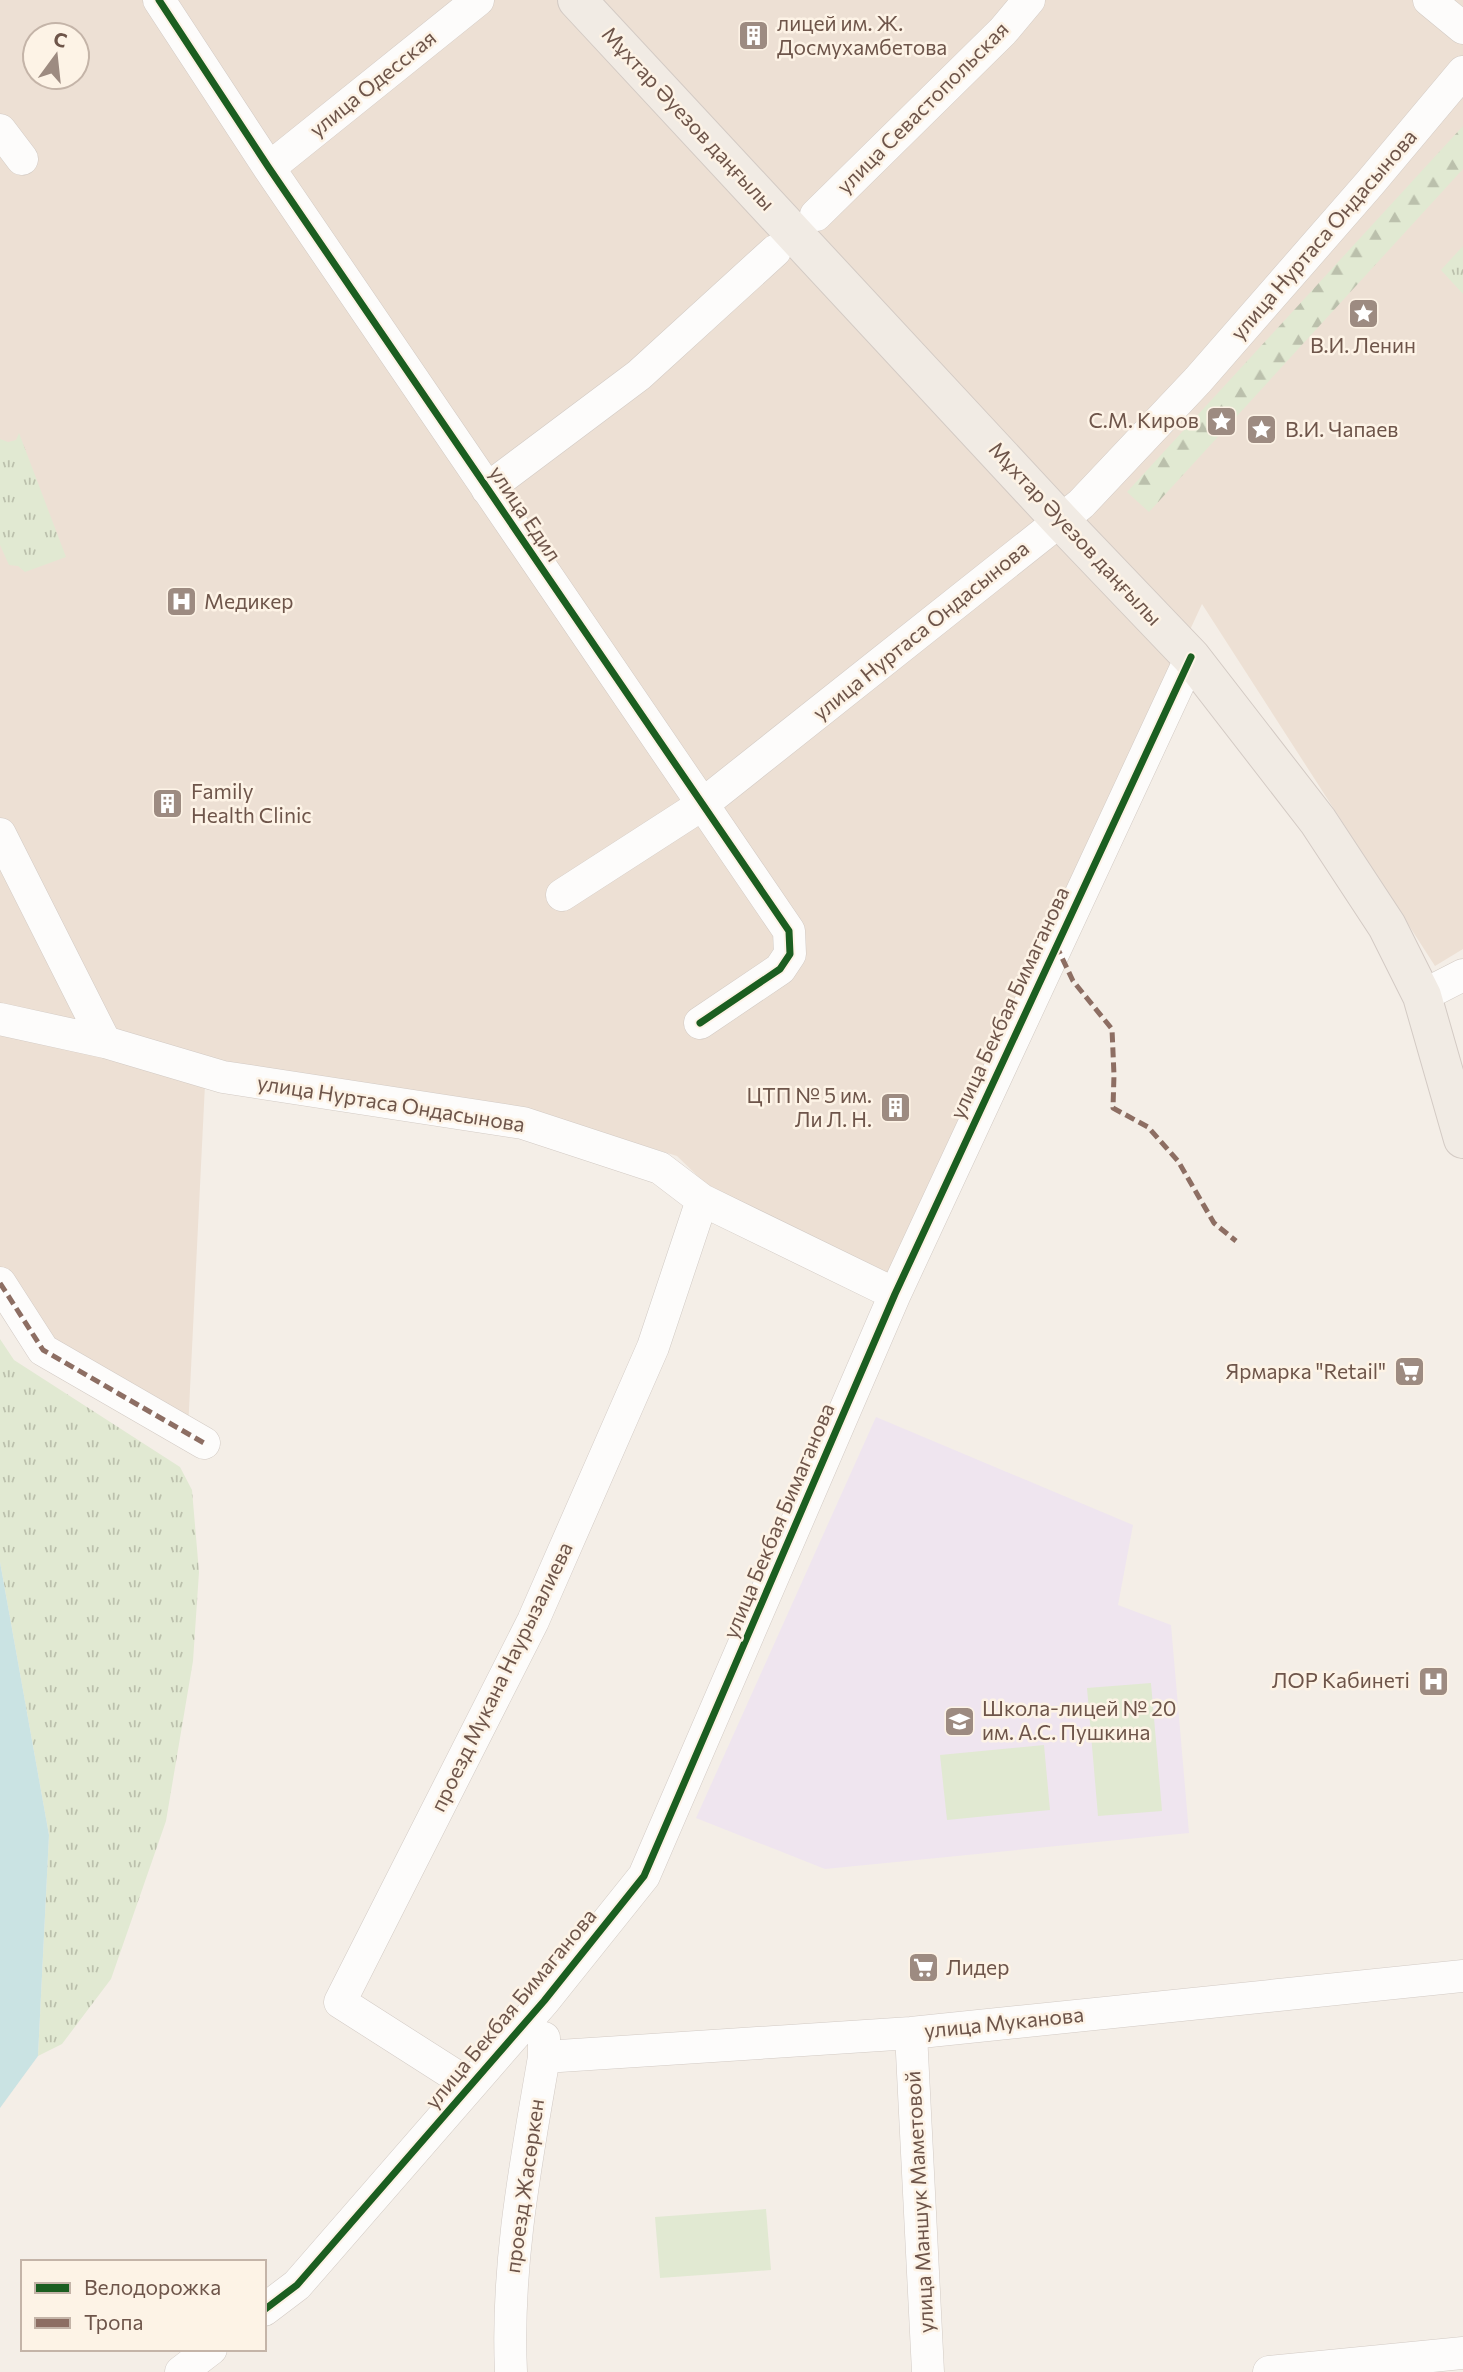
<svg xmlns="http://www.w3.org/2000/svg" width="1463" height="2372" font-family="Commissioner,sans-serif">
  <defs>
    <pattern id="grass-tufts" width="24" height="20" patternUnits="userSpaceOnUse" patternTransform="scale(1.75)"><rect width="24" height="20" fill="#e1e9d2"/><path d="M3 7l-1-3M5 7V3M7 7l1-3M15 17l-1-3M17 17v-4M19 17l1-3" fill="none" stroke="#bbc0ac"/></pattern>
    <pattern id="forest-firs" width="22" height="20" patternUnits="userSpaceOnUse" patternTransform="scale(1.75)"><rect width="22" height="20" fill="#e1e9d2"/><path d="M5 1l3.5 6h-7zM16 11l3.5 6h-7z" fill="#bbc0ac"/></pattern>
  </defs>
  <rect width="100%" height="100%" fill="#f4eee7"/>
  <path fill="#ede0d4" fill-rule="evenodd" d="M0,0H1463V949L1435,966L1202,604L890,1276L713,1191L677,1156L539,1113L206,1064L187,1450L0,1300ZM35,35H77V77H35Z"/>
  <path fill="#efe5ef" d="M876,1417L1133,1525L1118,1605L1171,1625L1189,1833L825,1869L696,1818Z"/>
  <path fill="url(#grass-tufts)" d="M1463,246V294L1441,270Z
    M19,433L66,557L25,572L18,566L9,565L0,545V439L8,442L16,440Z
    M0,1339L14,1360L180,1467L192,1490L199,1572L193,1661L166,1821L111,1979L62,2044L38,2056L49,1835L0,1562Z"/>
  <path fill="url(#forest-firs)" d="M1463,126V169L1149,512L1127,492Z"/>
  <path fill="#e1e9d2" d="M1151,1683L1162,1811L1098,1816L1087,1688Z
    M1044,1745L1050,1810L947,1820L940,1755Z
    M766,2209L771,2270L660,2278L655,2217Z"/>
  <path fill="#cae3e3" d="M0,1562L49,1835L38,2056L0,2108Z"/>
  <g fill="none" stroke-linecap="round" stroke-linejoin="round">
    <defs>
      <path id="minor" d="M159,0L269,168L789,931L790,954L780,969L700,1023
        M1429,0L1463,28
        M0,130L22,159
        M269,168L478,0
        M816,215L1003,31L1029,0
        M487,489L639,375L775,251
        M0,834L105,1042
        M562,895L703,804L1081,504L1198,380L1370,183L1463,72
        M1422,996L1463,975
        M0,1019L105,1042L223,1077L523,1123L660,1168L702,1200L895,1294
        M0,1283L43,1350L204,1443
        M911,2033L928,2372
        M544,2057L911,2033L1463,1976
        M470,2085L340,2002L533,1621L653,1347L702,1200
        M264,2310L297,2285L544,2001L644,1876L895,1294L1191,657
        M181,2372L211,2349
        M511,2372C506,2265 526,2162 544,2057V2038
        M1269,2372L1463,2353"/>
      <path id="major" d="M577,0L1060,520L1191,657L1318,821L1387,926L1422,996L1463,1139"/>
    </defs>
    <use href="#minor" stroke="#d2cac4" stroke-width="33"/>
    <use href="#major" stroke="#d3cac4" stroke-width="40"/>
    <use href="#minor" stroke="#fdfcfb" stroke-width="32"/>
    <use href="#major" stroke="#f1ebe4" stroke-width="38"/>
    <path stroke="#8d6e63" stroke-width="5" stroke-dasharray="10 5" stroke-linecap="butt" d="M1056,945L1073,981L1112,1029L1114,1075L1113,1108L1148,1127L1178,1161L1214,1223L1236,1241
      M0,1283L43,1350L204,1443"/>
    <defs>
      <path id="cycleway" d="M159,0L269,168L789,931L790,954L780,969L700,1023
        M264,2310L297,2285L544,2001L644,1876L895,1294L1191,657"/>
    </defs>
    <use href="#cycleway" stroke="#fdf3e6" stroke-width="11"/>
    <use href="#cycleway" stroke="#1b5e20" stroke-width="7"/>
  </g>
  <defs>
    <symbol id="building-square" viewBox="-11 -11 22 22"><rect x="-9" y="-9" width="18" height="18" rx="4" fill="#9d8b81" stroke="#fdf3e6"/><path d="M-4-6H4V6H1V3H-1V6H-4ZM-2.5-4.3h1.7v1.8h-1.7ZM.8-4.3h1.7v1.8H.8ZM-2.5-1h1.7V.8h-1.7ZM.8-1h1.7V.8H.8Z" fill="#fff"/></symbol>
    <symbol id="sight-square" viewBox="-11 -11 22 22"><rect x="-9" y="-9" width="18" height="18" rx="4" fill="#9d8b81" stroke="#fdf3e6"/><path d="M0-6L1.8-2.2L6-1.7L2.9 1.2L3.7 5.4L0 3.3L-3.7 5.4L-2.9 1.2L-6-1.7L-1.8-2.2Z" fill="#fff"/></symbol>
    <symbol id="hospital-square" viewBox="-11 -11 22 22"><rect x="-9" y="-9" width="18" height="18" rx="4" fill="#9d8b81" stroke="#fdf3e6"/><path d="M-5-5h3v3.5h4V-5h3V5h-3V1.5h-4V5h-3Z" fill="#fff"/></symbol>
    <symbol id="supermarket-square" viewBox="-11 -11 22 22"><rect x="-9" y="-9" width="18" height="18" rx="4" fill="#9d8b81" stroke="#fdf3e6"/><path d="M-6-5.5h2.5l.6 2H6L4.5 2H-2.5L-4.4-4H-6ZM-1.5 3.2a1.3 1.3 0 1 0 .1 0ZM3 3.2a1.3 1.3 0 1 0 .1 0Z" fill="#fff"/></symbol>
    <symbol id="school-square" viewBox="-11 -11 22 22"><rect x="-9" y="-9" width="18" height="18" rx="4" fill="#9d8b81" stroke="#fdf3e6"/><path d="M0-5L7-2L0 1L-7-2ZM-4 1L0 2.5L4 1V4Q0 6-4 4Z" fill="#fff"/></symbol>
  </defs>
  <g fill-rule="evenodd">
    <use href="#building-square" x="736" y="18" width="35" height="35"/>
    <use href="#sight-square" x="1346" y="296" width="35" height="35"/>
    <use href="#sight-square" x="1204" y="404" width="35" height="35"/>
    <use href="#sight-square" x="1244" y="412" width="35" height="35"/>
    <use href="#hospital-square" x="164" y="584" width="35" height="35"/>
    <use href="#building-square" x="150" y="786" width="35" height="35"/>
    <use href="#building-square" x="878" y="1090" width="35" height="35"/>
    <use href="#supermarket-square" x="1392" y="1354" width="35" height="35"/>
    <use href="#hospital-square" x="1416" y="1664" width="35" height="35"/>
    <use href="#school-square" x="942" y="1704" width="35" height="35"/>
    <use href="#supermarket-square" x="906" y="1950" width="35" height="35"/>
  </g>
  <g text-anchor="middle" stroke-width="5" stroke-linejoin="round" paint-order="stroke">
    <g font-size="21" fill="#6e554a" stroke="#fdf3e6" text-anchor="start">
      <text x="777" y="31">лицей им. Ж.<tspan x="777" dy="24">Досмухамбетова</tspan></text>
      <text x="1363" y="353" text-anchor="middle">В.И. Ленин</text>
      <text x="1199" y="428" text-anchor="end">С.М. Киров</text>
      <text x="1285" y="437">В.И. Чапаев</text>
      <text x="204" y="609">Медикер</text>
      <text x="191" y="799">Family<tspan x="191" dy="24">Health Clinic</tspan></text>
      <text x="872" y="1103" text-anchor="end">ЦТП № 5 им.<tspan x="872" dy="24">Ли Л. Н.</tspan></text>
      <text x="1386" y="1379" text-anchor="end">Ярмарка "Retail"</text>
      <text x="1410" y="1688" text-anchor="end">ЛОР Кабинетi</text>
      <text x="982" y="1716">Школа-лицей № 20<tspan x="982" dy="24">им. А.С. Пушкина</tspan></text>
      <text x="946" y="1975">Лидер</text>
    </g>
    <g font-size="21" fill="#6e554a" stroke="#fdf3e6">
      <text transform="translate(373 84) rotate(-39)" y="7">улица Одесская</text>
      <text transform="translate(923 108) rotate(-45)" y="7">улица Севастопольская</text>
      <text transform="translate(688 119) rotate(47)" y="7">Мұхтар Әуезов даңғылы</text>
      <text transform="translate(1324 235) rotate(-49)" y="7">улица Нуртаса Ондасынова</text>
      <text transform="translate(525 514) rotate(56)" y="7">улица Едил</text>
      <text transform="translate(1075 534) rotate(47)" y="7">Мұхтар Әуезов даңғылы</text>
      <text transform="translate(921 631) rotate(-39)" y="7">улица Нуртаса Ондасынова</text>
      <text transform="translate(1010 1003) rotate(-65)" y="7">улица Бекбая Бимаганова</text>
      <text transform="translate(391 1104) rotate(9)" y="7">улица Нуртаса Ондасынова</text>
      <text transform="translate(779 1521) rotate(-67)" y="7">улица Бекбая Бимаганова</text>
      <text transform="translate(502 1677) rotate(-64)" y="7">проезд Мукана Наурызалиева</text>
      <text transform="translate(511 2009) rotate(-50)" y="7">улица Бекбая Бимаганова</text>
      <text transform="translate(1004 2023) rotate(-6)" y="7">улица Муканова</text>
      <text transform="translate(525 2186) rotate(-82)" y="7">проезд Жасөркен</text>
      <text transform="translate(920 2202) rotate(-93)" y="7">улица Маншук Маметовой</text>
    </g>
  </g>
  <rect x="21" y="2260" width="245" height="91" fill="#fdf3e6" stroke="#c4b4a8" stroke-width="2"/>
  <rect x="35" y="2283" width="35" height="10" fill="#1b5e20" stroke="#c4b4a8" stroke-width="2"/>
  <text x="84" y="2295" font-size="21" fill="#6e554a">Велодорожка</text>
  <rect x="35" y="2318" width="35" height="10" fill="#8d6e63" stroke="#c4b4a8" stroke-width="2"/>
  <text x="84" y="2330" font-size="21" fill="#6e554a">Тропа</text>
  <g transform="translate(56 56) rotate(15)"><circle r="33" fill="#fdf3e6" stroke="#c4b4a8" stroke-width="2"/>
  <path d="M0-5L12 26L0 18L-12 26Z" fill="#9d8b81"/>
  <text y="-10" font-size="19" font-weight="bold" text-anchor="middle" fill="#6e554a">С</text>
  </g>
</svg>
